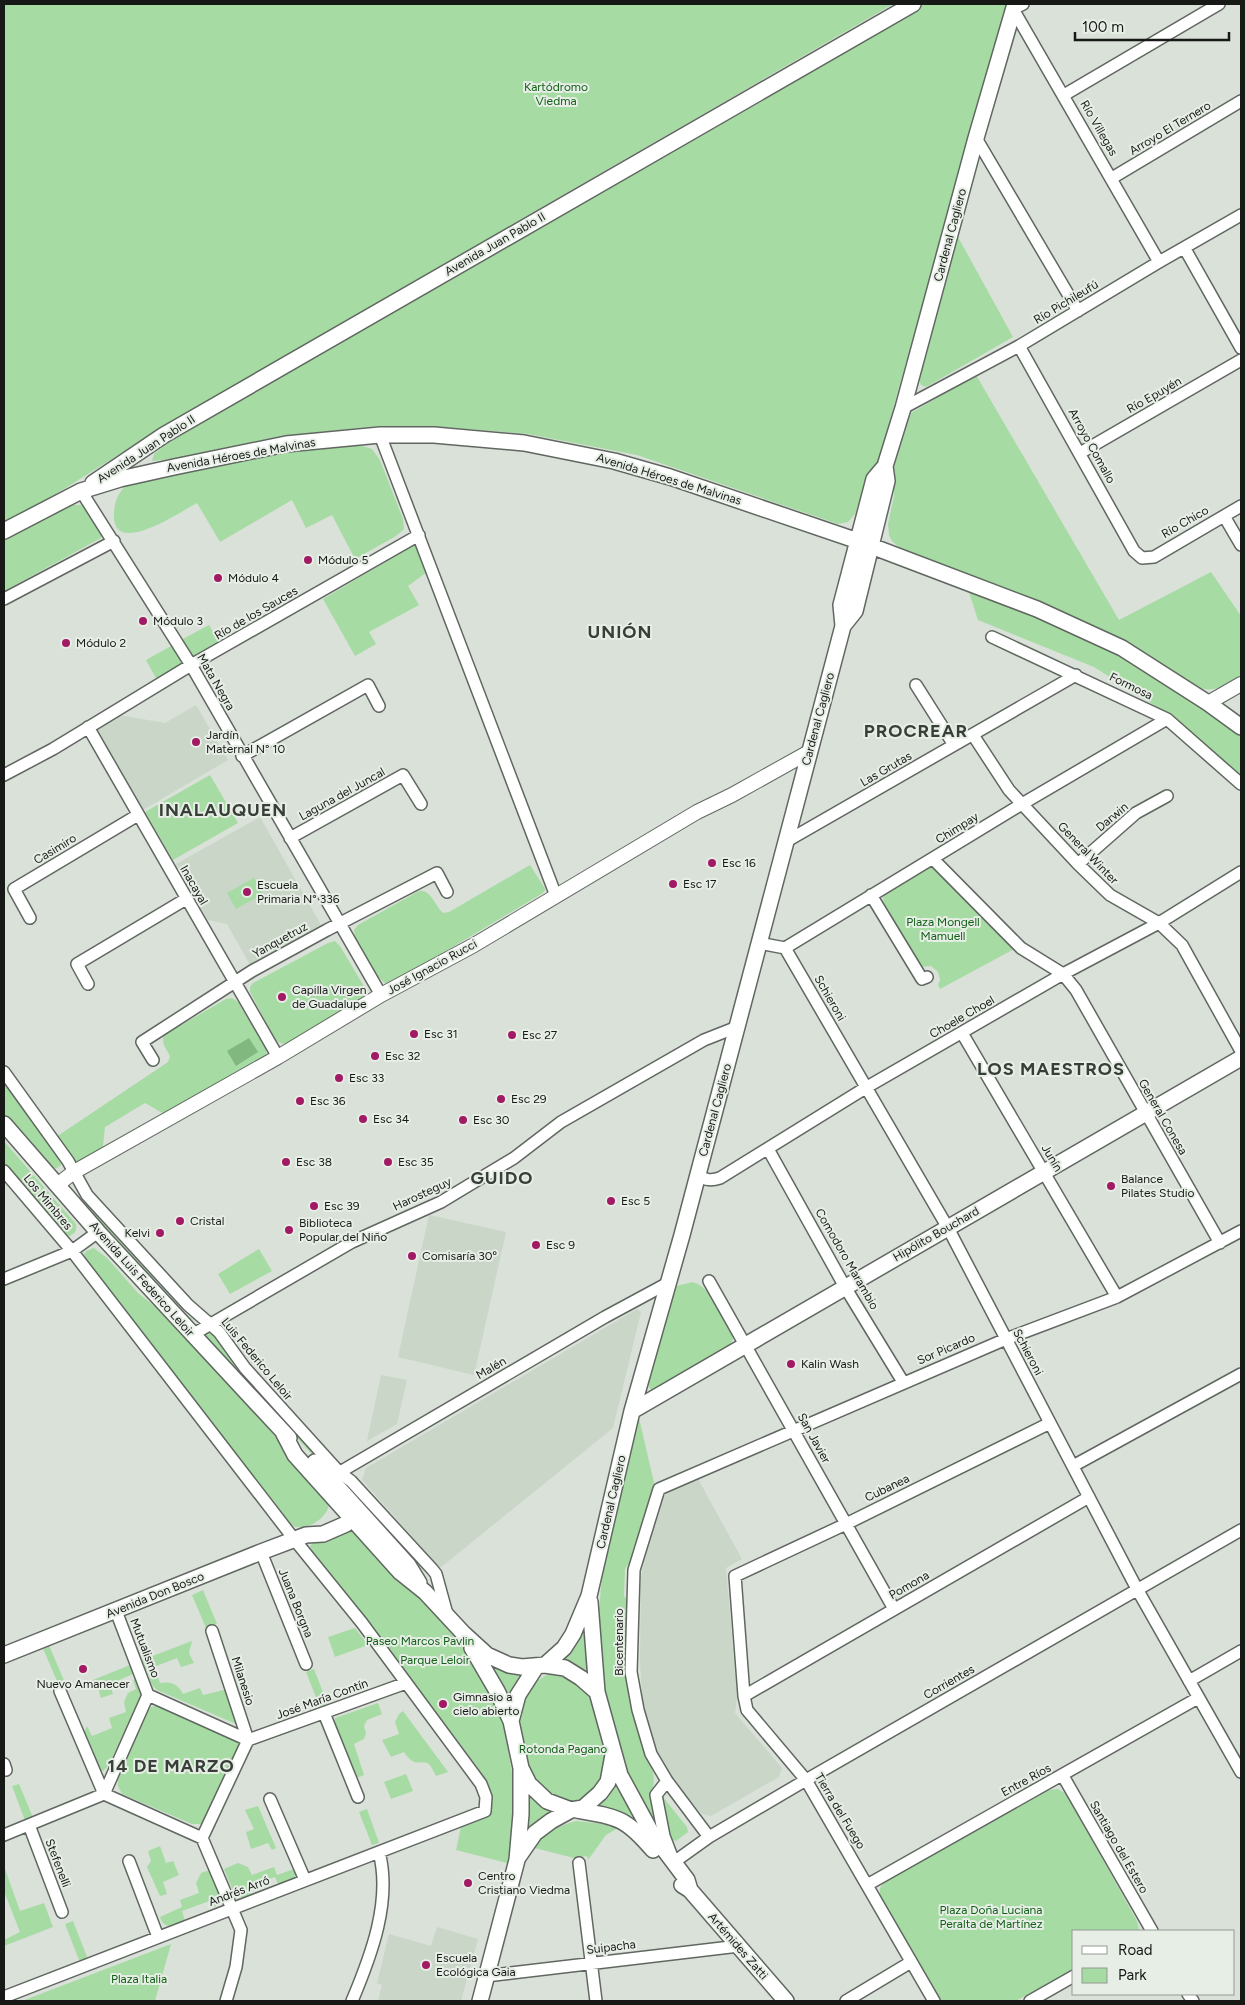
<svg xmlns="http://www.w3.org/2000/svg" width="1245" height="2005" font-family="Figtree,sans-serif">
  <rect width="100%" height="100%" fill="#dae1d9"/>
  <path fill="#c9d6c8" d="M196,705L228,760L143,810L95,729L119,715L165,723Z
    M260,817L321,925L250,965L227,924L208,920L176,864Z
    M429,1215L506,1232L474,1375L398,1357Z
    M637,1309L641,1312L613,1428L440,1568L362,1480L366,1468Z
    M381,1375L407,1380L397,1424L367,1441Z
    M698,1479L742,1559L726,1568L737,1697L735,1713L782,1768L779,1777L711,1816L702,1814L672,1779L656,1750L643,1712L640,1661L641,1578L650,1530L660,1495Z
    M437,1927L478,1939L461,2001H378L382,1985L377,1983L389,1934L431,1946Z"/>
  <path fill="#a6dba4" d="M4,4H893L169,423L64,489L4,524Z
    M925,4H1007L878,462L861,496L855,514L848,522L838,524L637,455L528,434L432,426H377L281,436L172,459L152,461L154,454L170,441Z
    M958,237L1013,337L926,387L921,385L919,380Z
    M976,375L1119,620L1211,572L1241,616V676C1227,684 1216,693 1199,688L1119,639L1051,608L901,549L892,541L889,535L888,524L894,496L893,470L911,413Z
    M359,445L372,449L380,460L403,519L404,529L396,536L355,559L332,515L306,528L292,500L220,542L197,503C180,512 110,560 114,512C115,501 118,492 127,485L286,453Z
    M72,505H83L102,533L101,538L4,591V538Z
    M416,544L427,572L408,586L419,605L369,632L376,644L355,656L323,599Z
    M968,589C1020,610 1074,631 1124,657C1166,679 1204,707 1241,735V778L1168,714L1094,667L978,620Z
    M209,625L220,644L193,660L181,640Z
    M173,645L185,665L157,680L146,660Z
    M210,775L238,823L173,860L145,812Z
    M530,865L544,887L545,890L543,893L394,982L385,983L378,977L355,937L354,930L358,925L419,891C431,889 435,906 443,913L449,912Z
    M931,866L939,869L1016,948L940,989L938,985L940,980L938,972L931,966L921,967L884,906L883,897L888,891Z
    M254,878L263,894L236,909L227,893Z
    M335,941L340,946L365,988L366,993L362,998L286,1044L280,1043L275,1039L250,992V987L253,983L328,943Z
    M232,998L238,1002L266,1049L267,1056L166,1115L145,1103L105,1127L102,1155L83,1166L74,1163L56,1137L168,1062L170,1056C166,1049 161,1043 164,1035L226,999Z
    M4,1081L61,1161V1165C57,1169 54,1169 49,1167L4,1115Z
    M4,1141L76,1224C77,1231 75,1234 69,1236L63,1234L4,1167Z
    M82,1195L88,1206L188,1316L195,1320L187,1318L84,1206Z
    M94,1248L107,1258L138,1293L167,1316L283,1445L329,1503C329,1519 301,1535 289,1523L87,1263L84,1254L86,1251Z
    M259,1249L272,1271L230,1294L218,1274Z
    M693,1282C713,1288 724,1318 734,1336L729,1348L657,1390H651L649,1387V1381L676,1286Z
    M211,1331L329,1469L327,1471L205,1337L207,1332Z
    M639,1418L655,1487L632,1552L631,1560L625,1569L624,1596L630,1603L628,1671L646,1755L653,1772L654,1779L652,1796L656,1827C611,1755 591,1663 602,1579C609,1525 625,1472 637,1419Z
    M347,1530L358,1535L413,1590L457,1640L473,1662L488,1689L503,1721L516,1795L511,1864L456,1850L461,1827L482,1818L488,1790L478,1768L368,1620L312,1551L310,1546L314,1542Z
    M203,1590L217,1624L206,1628L192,1595Z
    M585,1620L591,1677L559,1661Z
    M355,1628L368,1645L335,1657L328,1637Z
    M192,1641L189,1653L194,1663L181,1667L177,1658L146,1670L142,1660Z
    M48,1643L66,1685L60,1688L42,1646Z
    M491,1664L519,1673L521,1676L515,1685L510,1701L488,1666Z
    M130,1665L133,1674L110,1684L113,1694L101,1698L98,1688L88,1682Z
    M314,1669L329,1708L321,1710L306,1672Z
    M156,1671L160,1683C171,1681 178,1684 183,1694L200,1688L203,1695L228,1689L238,1723L236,1724L157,1690L152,1685L148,1673Z
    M549,1674C564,1674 582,1686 590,1699C593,1705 606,1756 605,1762C603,1777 594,1800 577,1803C572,1804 567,1801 562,1800C536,1792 529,1770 524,1744C522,1736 520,1727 519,1718C517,1699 533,1681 549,1674Z
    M137,1678L142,1689L141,1697L108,1766L103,1771L101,1770L84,1732L87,1726L92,1736L112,1728L109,1718L126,1712L124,1702L128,1693L136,1689L133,1680Z
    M378,1703L382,1714L367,1720L364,1726L366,1733L364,1739L354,1744L364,1775L354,1779L334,1725L335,1718Z
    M160,1705L238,1741L239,1749L202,1824H192L122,1794L118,1786V1780L148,1710L151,1707Z
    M403,1711L448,1772L436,1776C434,1773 432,1767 429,1764C421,1758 416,1770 404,1752L391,1757L382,1740L399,1734L395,1722L399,1714Z
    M406,1774L413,1791L391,1799L384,1782Z
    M615,1777L635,1816L634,1818L609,1809L600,1808L599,1804Z
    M19,1784L34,1820L26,1823L12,1786Z
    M1058,1789L1066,1794L1137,1921L1139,1929L1137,1931H1074V1969L1016,2001H941L880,1896V1888L884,1882L1049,1790Z
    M529,1792L553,1811L554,1814L525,1837L526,1811Z
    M660,1797H663L687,1827L688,1832L676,1841L670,1839Z
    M258,1806L276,1848L272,1850L268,1843L251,1849L246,1832L254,1829L245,1810Z
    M367,1809L379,1843L372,1845L359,1812Z
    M576,1821L604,1824L618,1828L606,1835L588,1860L587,1856L574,1858L531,1847C545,1834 557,1826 576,1821Z
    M160,1846L166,1863L173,1861L179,1875L163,1882L167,1894L160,1896L147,1867L151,1861L148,1851Z
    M238,1863L248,1867L252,1875L274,1867L277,1875L294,1869L296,1875L294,1878L278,1884L275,1877L249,1886L252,1896C234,1904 230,1882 224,1869Z
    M4,1866L20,1911L44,1903L53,1927L4,1946V1940L20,1932L4,1891Z
    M212,1869C217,1883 227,1895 215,1907L212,1900L182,1911L185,1921C176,1925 164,1931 160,1917L182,1907L180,1900L199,1893L196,1883L201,1873Z
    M73,1921L89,1962L81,1965L65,1924Z
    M171,1944L155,2001H22Z"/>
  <path fill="#81b880" d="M249,1038L258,1052L236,1066L227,1051Z"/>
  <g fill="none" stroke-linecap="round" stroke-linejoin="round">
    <defs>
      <path id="minor" d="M1023,4L1013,9L1159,262
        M1064,95L1219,4
        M976,138L1078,311
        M1112,178L1241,101
        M1185,249L1241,348
        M1019,346L1134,551L1142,558L1154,557L1241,506
        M903,408L1019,346L1159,262L1241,215
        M380,435L556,896
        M1080,453L1241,360
        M81,491L191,665L381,995
        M1224,516L1241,545
        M4,599L114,541
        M992,637L1167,719L1241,784
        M916,685L954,745
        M88,727L278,1057
        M973,735L1009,790L1078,864L1110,895L1159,923L1182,945L1241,1051
        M242,756L368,685L379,706
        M4,775L53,749L191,665L419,535
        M290,838L403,775L421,804
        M787,841L1076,675
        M933,859L1021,948L1063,974L1076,990L1220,1243
        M1078,864L1136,813L1167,796
        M871,895L922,979L927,977
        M30,918L14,889L138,815
        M759,943L785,948L1022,804L1167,719
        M785,948L948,1228L1137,1589L1241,1772
        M88,984L77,964L186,899
        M962,1033L1117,1297
        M153,1060L142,1042L252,971L327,930L437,873L447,892
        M4,1072L68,1161L87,1195L188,1305L219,1332L245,1368L339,1472L351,1481L432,1569L436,1574L447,1614
        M768,1149L845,1287L903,1382
        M4,1171L72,1251L294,1539L362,1623L481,1784L486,1797L485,1811L4,1997
        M698,1176C706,1180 711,1181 720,1178L867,1087L1063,974L1159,923L1241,872
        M4,1279L72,1251L98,1232
        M709,1281L894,1609
        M192,1335L352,1242L441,1202L514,1158L561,1122L704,1040L737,1027
        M1073,1466L1241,1374
        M335,1475L605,1317L668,1283
        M261,1552L306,1664
        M116,1611L148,1695
        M212,1631L248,1740
        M1189,1681L1241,1651
        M744,1696L1089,1497
        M324,1713L358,1797
        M248,1740L202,1838L104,1794L148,1695L248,1740L406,1683
        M4,1764L6,1770
        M1063,1776L1152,1931
        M667,1781L656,1795L664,1836L674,1862L709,1837L806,1780L1241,1530
        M270,1799L305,1880
        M29,1825L62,1912
        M4,1835L104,1794L60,1691
        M709,1837L667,1781L651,1754L638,1710L631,1672L634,1570L659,1489L1006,1339L1117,1297L1241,1231
        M202,1838L241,1930L236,1967L226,2001
        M129,1861L158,1937
        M579,1863L596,2001
        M867,1885L1198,1698
        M486,1976L739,1946
        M1188,1994L1193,2001
        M352,2001C371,1956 392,1901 379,1852
        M846,2001L911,1962
        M934,2001L806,1780L747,1710L744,1696L735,1576L846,1524L1050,1423
        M1030,2001L1074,1976"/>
      <path id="tertiary" d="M1208,703L1241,684
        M57,1185L74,1172L278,1057L381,995L474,945L697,812L732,795L809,752"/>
      <path id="secondary" d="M93,483L164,435L913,4
        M4,531L81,491L120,479L174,467L286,444L380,435H434L524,443L614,461L670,477L858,541L1037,609L1122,648L1208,703L1241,727
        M843,626L855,611L887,481L885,466
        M4,1124L98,1232L289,1438
        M632,1411L1241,1058
        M283,1432L295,1455L400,1572L425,1592L464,1634L487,1655L509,1665L522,1667L545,1665L565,1668L581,1678L597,1692L620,1775L651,1832L687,1880L690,1890
        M315,1462L408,1565L419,1583
        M590,1602L597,1692
        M472,1648L497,1691L511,1721
        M4,1655L261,1552L306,1535L323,1534L346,1524L350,1518
        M545,1665L564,1648L573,1634L589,1596L632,1411L682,1235L843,626L841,605L874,479L885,466L903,408L976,138L1015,4
        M536,1667L518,1695L511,1721L521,1768L529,1784L547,1801L571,1810L583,1808L600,1793L608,1782L613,1755
        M577,1810C618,1817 626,1818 653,1850
        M517,1859L535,1833L551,1821L571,1810
        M682,1885L690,1890L786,2001
        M480,2001L517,1860L521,1814V1769"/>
    </defs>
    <use href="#minor" stroke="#606760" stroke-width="14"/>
    <use href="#tertiary" stroke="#606760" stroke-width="16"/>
    <use href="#secondary" stroke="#606760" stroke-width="18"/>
    <use href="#minor" stroke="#fff" stroke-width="11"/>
    <use href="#tertiary" stroke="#fff" stroke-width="14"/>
    <use href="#secondary" stroke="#fff" stroke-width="15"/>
  </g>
  <g fill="#a21964" stroke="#e7eee6" stroke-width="2">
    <circle cx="308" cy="560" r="5"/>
    <circle cx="218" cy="578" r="5"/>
    <circle cx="143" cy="621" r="5"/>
    <circle cx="66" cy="643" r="5"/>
    <circle cx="196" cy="742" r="5"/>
    <circle cx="712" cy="863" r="5"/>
    <circle cx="673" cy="884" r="5"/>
    <circle cx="247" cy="892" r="5"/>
    <circle cx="282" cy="997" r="5"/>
    <circle cx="414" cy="1034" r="5"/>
    <circle cx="512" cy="1035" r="5"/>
    <circle cx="375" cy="1056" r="5"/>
    <circle cx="339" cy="1078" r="5"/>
    <circle cx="501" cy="1099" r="5"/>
    <circle cx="300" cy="1101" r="5"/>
    <circle cx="363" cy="1119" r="5"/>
    <circle cx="463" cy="1120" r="5"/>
    <circle cx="286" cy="1162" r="5"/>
    <circle cx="388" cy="1162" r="5"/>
    <circle cx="1111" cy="1186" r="5"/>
    <circle cx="611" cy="1201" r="5"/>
    <circle cx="314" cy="1206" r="5"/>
    <circle cx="180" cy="1221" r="5"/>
    <circle cx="289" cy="1230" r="5"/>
    <circle cx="160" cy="1233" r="5"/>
    <circle cx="536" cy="1245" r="5"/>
    <circle cx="412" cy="1256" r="5"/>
    <circle cx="791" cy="1364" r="5"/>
    <circle cx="83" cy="1669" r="5"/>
    <circle cx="443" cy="1704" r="5"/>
    <circle cx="468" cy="1883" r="5"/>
    <circle cx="426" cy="1965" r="5"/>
  </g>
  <g text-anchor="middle" stroke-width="4" stroke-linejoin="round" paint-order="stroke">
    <g font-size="12" fill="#126018" stroke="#e7eee6">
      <text x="556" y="91">Kartódromo<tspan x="556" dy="14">Viedma</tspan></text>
      <text x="943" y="926">Plaza Mongell<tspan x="943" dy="14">Mamuell</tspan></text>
      <text x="420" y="1645">Paseo Marcos Pavlin</text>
      <text x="435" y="1664">Parque Leloir</text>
      <text x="563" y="1753">Rotonda Pagano</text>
      <text x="991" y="1914">Plaza Doña Luciana<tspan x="991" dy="14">Peralta de Martínez</tspan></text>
      <text x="139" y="1983">Plaza Italia</text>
    </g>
    <g font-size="12" fill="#171916" stroke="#e7eee6">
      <text transform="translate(1099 128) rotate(60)" y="4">Río Villegas</text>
      <text transform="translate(1170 128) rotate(-31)" y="4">Arroyo El Ternero</text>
      <text transform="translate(950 235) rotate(-75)" y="4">Cardenal Cagliero</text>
      <text transform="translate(495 244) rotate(-30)" y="4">Avenida Juan Pablo II</text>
      <text transform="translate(1066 302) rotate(-31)" y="4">Río Pichileufú</text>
      <text transform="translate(1154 395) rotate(-30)" y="4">Río Epuyén</text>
      <text transform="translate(1092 446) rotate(61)" y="4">Arroyo Comallo</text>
      <text transform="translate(146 449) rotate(-33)" y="4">Avenida Juan Pablo II</text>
      <text transform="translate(241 455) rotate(-10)" y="4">Avenida Héroes de Malvinas</text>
      <text transform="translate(669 479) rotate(17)" y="4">Avenida Héroes de Malvinas</text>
      <text transform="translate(1185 522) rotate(-30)" y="4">Río Chico</text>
      <text transform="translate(256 613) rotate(-30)" y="4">Río de los Sauces</text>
      <text transform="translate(216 682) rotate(60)" y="4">Mata Negra</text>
      <text transform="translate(1131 686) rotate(26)" y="4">Formosa</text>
      <text transform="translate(818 719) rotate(-75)" y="4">Cardenal Cagliero</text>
      <text transform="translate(886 769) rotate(-30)" y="4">Las Grutas</text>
      <text transform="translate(342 794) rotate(-29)" y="4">Laguna del Juncal</text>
      <text transform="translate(1112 817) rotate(-40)" y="4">Darwin</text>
      <text transform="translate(957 828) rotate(-32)" y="4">Chimpay</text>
      <text transform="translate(55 849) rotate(-31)" y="4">Casimiro</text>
      <text transform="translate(1088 853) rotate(46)" y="4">General Winter</text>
      <text transform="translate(194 885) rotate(60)" y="4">Inacayal</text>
      <text transform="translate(280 940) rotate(-29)" y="4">Yanquetruz</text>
      <text transform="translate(432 967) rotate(-29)" y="4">José Ignacio Rucci</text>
      <text transform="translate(830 998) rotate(60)" y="4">Schieroni</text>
      <text transform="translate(962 1017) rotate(-30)" y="4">Choele Choel</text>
      <text transform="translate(715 1110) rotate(-75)" y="4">Cardenal Cagliero</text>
      <text transform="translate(1163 1117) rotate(60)" y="4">General Conesa</text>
      <text transform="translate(1052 1158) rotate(60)" y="4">Junín</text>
      <text transform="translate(422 1194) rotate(-25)" y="4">Harosteguy</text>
      <text transform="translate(48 1202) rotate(50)" y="4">Los Mimbres</text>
      <text transform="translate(936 1234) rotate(-30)" y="4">Hipólito Bouchard</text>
      <text transform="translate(847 1259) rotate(60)" y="4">Comodoro Marambio</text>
      <text transform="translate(142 1279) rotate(48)" y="4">Avenida Luis Federico Leloir</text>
      <text transform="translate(946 1349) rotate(-23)" y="4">Sor Picardo</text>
      <text transform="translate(1028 1352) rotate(62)" y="4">Schieroni</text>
      <text transform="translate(257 1359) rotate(50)" y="4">Luis Federico Leloir</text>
      <text transform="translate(491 1368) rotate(-30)" y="4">Malén</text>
      <text transform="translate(814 1438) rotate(61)" y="4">San Javier</text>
      <text transform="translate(887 1488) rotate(-26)" y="4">Cubanea</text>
      <text transform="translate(611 1502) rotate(-77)" y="4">Cardenal Cagliero</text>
      <text transform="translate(909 1585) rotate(-30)" y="4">Pomona</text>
      <text transform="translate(155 1595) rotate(-22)" y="4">Avenida Don Bosco</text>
      <text transform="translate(296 1603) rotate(68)" y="4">Juana Borgna</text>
      <text transform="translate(619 1642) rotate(-90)" y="4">Bicentenario</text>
      <text transform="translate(145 1648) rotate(69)" y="4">Mutualismo</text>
      <text transform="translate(243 1681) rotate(72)" y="4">Milanesio</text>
      <text transform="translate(949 1682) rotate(-30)" y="4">Corrientes</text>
      <text transform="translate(322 1699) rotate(-20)" y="4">José María Contín</text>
      <text transform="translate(1026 1780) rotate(-29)" y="4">Entre Ríos</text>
      <text transform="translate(840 1811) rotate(59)" y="4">Tierra del Fuego</text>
      <text transform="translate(1119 1847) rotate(60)" y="4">Santiago del Estero</text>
      <text transform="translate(58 1863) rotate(69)" y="4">Stefenelli</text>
      <text transform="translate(239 1891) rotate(-21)" y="4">Andrés Arró</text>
      <text transform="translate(738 1946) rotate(49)" y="4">Artémides Zatti</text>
      <text transform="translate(611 1947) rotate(-7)" y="4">Suipacha</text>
    </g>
    <g font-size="12" fill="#171916" stroke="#e7eee6" text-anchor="start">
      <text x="318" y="564">Módulo 5</text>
      <text x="228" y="582">Módulo 4</text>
      <text x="153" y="625">Módulo 3</text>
      <text x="76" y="647">Módulo 2</text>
      <text x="206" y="739">Jardín<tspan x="206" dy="14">Maternal N° 10</tspan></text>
      <text x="722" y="867">Esc 16</text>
      <text x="683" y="888">Esc 17</text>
      <text x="257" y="889">Escuela<tspan x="257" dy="14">Primaria N° 336</tspan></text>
      <text x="292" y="994">Capilla Virgen<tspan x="292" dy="14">de Guadalupe</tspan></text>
      <text x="424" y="1038">Esc 31</text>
      <text x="522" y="1039">Esc 27</text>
      <text x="385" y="1060">Esc 32</text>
      <text x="349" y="1082">Esc 33</text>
      <text x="511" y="1103">Esc 29</text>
      <text x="310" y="1105">Esc 36</text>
      <text x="373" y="1123">Esc 34</text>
      <text x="473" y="1124">Esc 30</text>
      <text x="296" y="1166">Esc 38</text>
      <text x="398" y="1166">Esc 35</text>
      <text x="1121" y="1183">Balance<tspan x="1121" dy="14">Pilates Studio</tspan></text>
      <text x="621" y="1205">Esc 5</text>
      <text x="324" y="1210">Esc 39</text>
      <text x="190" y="1225">Cristal</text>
      <text x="299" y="1227">Biblioteca<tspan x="299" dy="14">Popular del Niño</tspan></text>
      <text x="150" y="1237" text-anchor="end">Kelvi</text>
      <text x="546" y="1249">Esc 9</text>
      <text x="422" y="1260">Comisaría 30º</text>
      <text x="801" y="1368">Kalin Wash</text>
      <text x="83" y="1688" text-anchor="middle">Nuevo Amanecer</text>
      <text x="453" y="1701">Gimnasio a<tspan x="453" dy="14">cielo abierto</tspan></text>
      <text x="478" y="1880">Centro<tspan x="478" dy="14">Cristiano Viedma</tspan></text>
      <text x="436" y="1962">Escuela<tspan x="436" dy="14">Ecológica Gaia</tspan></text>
    </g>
    <g font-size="18" font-weight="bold" letter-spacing="1" fill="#383e38" stroke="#e7eee6">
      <text x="620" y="638">UNIÓN</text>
      <text x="916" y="737">PROCREAR</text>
      <text x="223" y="816">INALAUQUEN</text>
      <text x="1051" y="1075">LOS MAESTROS</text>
      <text x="502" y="1184">GUIDO</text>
      <text x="171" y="1772">14 DE MARZO</text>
    </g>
  </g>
  <rect width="1245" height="2005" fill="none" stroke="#171916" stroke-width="10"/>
  <rect x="1072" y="1930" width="162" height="65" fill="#e7eee6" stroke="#949993"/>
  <rect x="1082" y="1946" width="25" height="8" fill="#ffffff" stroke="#949993"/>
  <text x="1118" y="1955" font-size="15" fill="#171916">Road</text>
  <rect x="1082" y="1968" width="25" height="15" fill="#a6dba4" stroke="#949993"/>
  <text x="1118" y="1980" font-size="15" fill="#171916">Park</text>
  <path d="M1075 32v8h154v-8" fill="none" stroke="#171916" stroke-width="2.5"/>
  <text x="1082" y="32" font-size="15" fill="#171916" stroke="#e7eee6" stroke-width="4" paint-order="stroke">100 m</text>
</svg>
